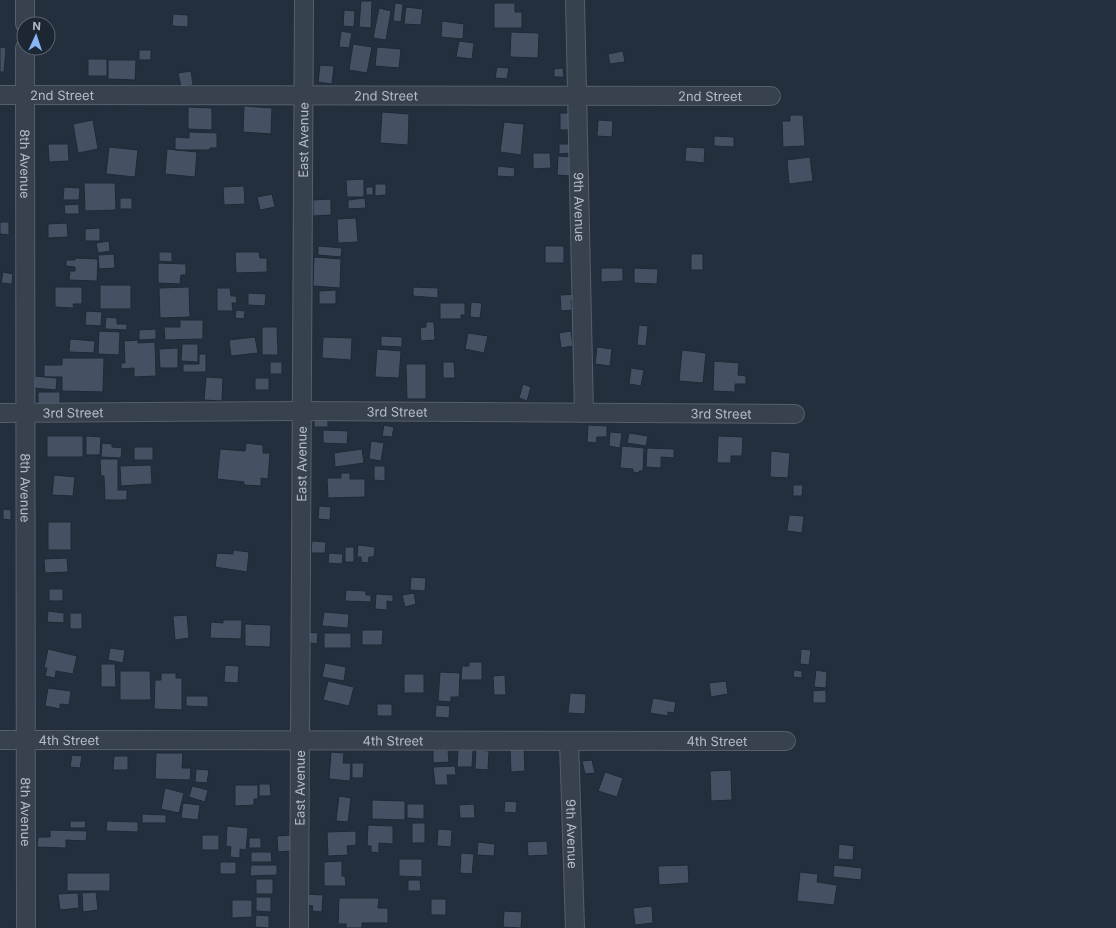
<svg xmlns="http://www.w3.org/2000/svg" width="1116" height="928" font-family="Inter,sans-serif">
  <rect width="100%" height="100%" fill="#242f3e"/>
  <path fill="#455162" stroke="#1f2835" d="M361,1H372L371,28L359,27Z
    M395,3L403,4L401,22L393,21Z
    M494,3H515V12H522V28H494Z
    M406,7L423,9L421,25L404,24Z
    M379,8L391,11L386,40L373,38Z
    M344,10L355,11L354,27L343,26Z
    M173,14L188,15V27L172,26Z
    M442,21L464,24L463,39L441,37Z
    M341,31L352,33L349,48L339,47Z
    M511,32L539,33L538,58L510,57Z
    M459,41L474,43L472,59L456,57Z
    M353,44L372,47L367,73L349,70Z
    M0,47L6,48L4,72H0Z
    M377,47L401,49L399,68L375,66Z
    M139,50H151V60H139Z
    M623,51L625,62L610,64L608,54Z
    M88,59H107V76H88Z
    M108,60H136L135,80L108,79Z
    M320,65L334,66L332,84L318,82Z
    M497,67L509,68L507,79L495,78Z
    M563,68L564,77H554V69Z
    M191,71L193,85L181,87L178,73Z
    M244,106L272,108L271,134L243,132Z
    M188,107L212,108V130L188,129Z
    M382,112L409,114L408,145L380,143Z
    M560,113H575V130H560Z
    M790,115H803L805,146L783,147L782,121H790Z
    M93,120L98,149L78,153L73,124Z
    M598,120L613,121L612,137L597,136Z
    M504,122L524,124L521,155L500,152Z
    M189,132L217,133V148H210V150H175V137L189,138Z
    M714,136L734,137V147L714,146Z
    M48,144H68L69,161L49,162Z
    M559,144H573V153L559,154Z
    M109,147L138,150L135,177L106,174Z
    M686,147L705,148L704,163L685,161Z
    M167,149L197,152L195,177L165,174Z
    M533,153H550L551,168L533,169Z
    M558,156L573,157L572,176L557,175Z
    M810,157L813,181L789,184L787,160Z
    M498,166L515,168L514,177L497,176Z
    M364,179V197H347L346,180Z
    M84,183H115L116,210L85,211Z
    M375,184H386V195L375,196Z
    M244,186L245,204L224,205L223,187Z
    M64,187L80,188L79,200H63Z
    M366,187H373V195H366Z
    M272,194L275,207L260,210L257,197Z
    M120,198H132V209H120Z
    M365,198L366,208L348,209V200Z
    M331,199V215L313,216V200Z
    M79,204V214H65L64,205Z
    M356,218L358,242L338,243L337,219Z
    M0,222H9V235L0,234Z
    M67,223L68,237L48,238V224Z
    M100,228V241H85V229Z
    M109,241L110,251L98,253L96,243Z
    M318,246L342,248L341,257L318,255Z
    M545,246H564V263H545Z
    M159,252H172V262L159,261Z
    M235,252H259L260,258H267V272L236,273Z
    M114,254L115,268L99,269L98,255Z
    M691,254H703V270H691Z
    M314,257L341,259L340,288L313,286Z
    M75,258L98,259L97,281L69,280L70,271H75V267L66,266V260H75Z
    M158,263L186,264V275H181L180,284L158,283Z
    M601,268H623V281L601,282Z
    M634,268L658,269L657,284L634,283Z
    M3,272L13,274L12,284L1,283Z
    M100,285H131V309H100Z
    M55,287H82V304H73L74,308L55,307Z
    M189,287L190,317L160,318L159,288Z
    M413,287L438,288V298L413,296Z
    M217,288H230L231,296H236L237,303H232L233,311H217Z
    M336,290V304H319V291Z
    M248,293L266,294L265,306L248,305Z
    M577,294V299L571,300L572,310L561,311L560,295Z
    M471,302L482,303L480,318L470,317Z
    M440,303H465V315H461V319H440Z
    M236,310L245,311L244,319L235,318Z
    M86,311L102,312L101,326L85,325Z
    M106,317L117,318V324H127V330L105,329Z
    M180,320H203V339L165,340L164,327H180Z
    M426,322H434L435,340L421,341L420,328L426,327Z
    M639,325L648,326L646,346L637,345Z
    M262,327H277L278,355H262Z
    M156,329V339L139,340V330Z
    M99,331L120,332L119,355L98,354Z
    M571,331L573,346L561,348L559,333Z
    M468,333L488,336L484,353L465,349Z
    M381,336L402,337V347L381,346Z
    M255,337L258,353L231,356L229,340Z
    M323,337L352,338L351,360L322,358Z
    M70,339L95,341L94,353L69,352Z
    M138,340V343L155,342L156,376L134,377V368L121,369V363H125L124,341Z
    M182,344H198V362L181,361Z
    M597,347L612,349L610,366L595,364Z
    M178,348V368H160L159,349Z
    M377,349L401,351L399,378L375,377Z
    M682,350L706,353L703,383L679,381Z
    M199,354H206V372H183V364H199Z
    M62,358H104L103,392L62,391V377H44V365H62Z
    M714,361L739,363L738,375L746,376V384H735V392L713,391Z
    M270,362H282V374H270Z
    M443,362H454L455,378H443Z
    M406,364H426V399H407Z
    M631,368L644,370L641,386L629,384Z
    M35,376L57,378L56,390L34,388Z
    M206,377L223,378L222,401L204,400Z
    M255,378H269V390H255Z
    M523,384L531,387L527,401L519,398Z
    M38,392H60V404H38Z
    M314,416H328V427H314Z
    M384,425L394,427L392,437L382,436Z
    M588,425L607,426V437H597L596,443L587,442Z
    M323,430L348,431L347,444L323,443Z
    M610,432L622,433L620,448L609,446Z
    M629,433L648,436L646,446L627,443Z
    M47,436H83V457H47Z
    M86,436L101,437L100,455H86Z
    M718,436L743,437L742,456H731V463H717Z
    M371,441L384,443L381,461L369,459Z
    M102,443L112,444V447L122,448L121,458L101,457Z
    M246,443L263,445V453H270L268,479L261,478V486L244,485V482L217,479L220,449L245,451Z
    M622,446L644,448L643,471H639V473L633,472V469L620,468Z
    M134,447H153V460H134Z
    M647,448L674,449V458L661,457V468L646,467Z
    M362,449L364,463L335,467L334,453Z
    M771,451L790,453L788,478L770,477Z
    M100,459H118V490H127V500H105L104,476H101Z
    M151,465L152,484L121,486L120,466Z
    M374,466H385V481L374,480Z
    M341,473H350V479H365V497L328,498L327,478H341Z
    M54,475L75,477L73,496L52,495Z
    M793,485H803L802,496H793Z
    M319,506L331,507L330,520L318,519Z
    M3,509L11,510V520L3,519Z
    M789,515L804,516L802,533L787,531Z
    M48,522H71V550H48Z
    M312,541L326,542L325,553H311Z
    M358,545L375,547L374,557H369L368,563L361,562V557H357Z
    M345,547H354V562H345Z
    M233,550L249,552L247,572L215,567L217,553L233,554Z
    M329,553L343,554L342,564L328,563Z
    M67,558L68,572L45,573L44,559Z
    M411,577L426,578L425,591L410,590Z
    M49,589H63V601H49Z
    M346,590L366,591V595H371V602L345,601Z
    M414,593L416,604L405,607L402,595Z
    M376,594L393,595V602L387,601V610L375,609Z
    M48,611L64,613V623L47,622Z
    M324,612L349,614L348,628L322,626Z
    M70,613H82V629H70Z
    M187,615L189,638L175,640L173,616Z
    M223,620H242L241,639L210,638L211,622L223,623Z
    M245,624L271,625L270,647L245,646Z
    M362,630H383L382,645H362Z
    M306,632L318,633L317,644L305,642Z
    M324,633H351V648H324Z
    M110,648L125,650L123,663L108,660Z
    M48,649L77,656L73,674L56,671L55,678L45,676L47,668H44Z
    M801,649L811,650L809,665L800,664Z
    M469,662H482V680H461L462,666H469Z
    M325,663L346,667L344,681L322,677Z
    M101,664H115L116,687H101Z
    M225,665L239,666L238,683L224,682Z
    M794,670L802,671V678L793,677Z
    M816,670L827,672L826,688L814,687Z
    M120,671H150L151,700H120Z
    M440,672L460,673L459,697H451V702L438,701Z
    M161,673H176V678H182V710L154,709L155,680H161Z
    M404,674H424V693H404Z
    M505,675L506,695H494L493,676Z
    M328,681L354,687L349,706L323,700Z
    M726,681L728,694L711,697L709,683Z
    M48,688L71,691L69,705L60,704V709L45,706Z
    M826,690V703H813V691Z
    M570,693L586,694L585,714L568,713Z
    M186,696H208V707L186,706Z
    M653,698L676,702L674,713L668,712V716L650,713Z
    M377,704H392V716H377Z
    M436,705L450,706L449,718L435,717Z
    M524,748L525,771L511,772L510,749Z
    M458,749L473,750L472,767H457Z
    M433,750H448L449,762L433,763Z
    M476,750L489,751L488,770L475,769Z
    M331,752L344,753L343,763H351L350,781L329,779Z
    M156,753H183L182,768H191L190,780L155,779Z
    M72,755L82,756L80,768L70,767Z
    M114,756H128V770H113Z
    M592,760L595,773L585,774L582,761Z
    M352,763H364L363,778H352Z
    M455,766L456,775H447L448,785H435L433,767Z
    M196,769L209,770L207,783L195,782Z
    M731,770L732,800L711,801L710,771Z
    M605,772L623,778L617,797L598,791Z
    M259,784H270L271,796H259Z
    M235,785H258V799H254V805L235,806Z
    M192,786L208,790L205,802L189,797Z
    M165,788L184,793L179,813L161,809Z
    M339,796L351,798L348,822L336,821Z
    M372,800L405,801V820L372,819Z
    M505,801L517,802L516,813L504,812Z
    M183,803L200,805L198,820L181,818Z
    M407,804H424V819L407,818Z
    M474,804L475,818H460L459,805Z
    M142,814L166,815V823H142Z
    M70,821H86L85,828H70Z
    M107,821L138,822V832L106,831Z
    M412,823H425V843H412Z
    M368,825L393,826V844L379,843V853L371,852V846H367Z
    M227,826L248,828L246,850L240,849V858L230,857L231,847L226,846Z
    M438,829L452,830L451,847L437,846Z
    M50,830L87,831L86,841L66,840V848L37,847L38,837H50Z
    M356,831V845L347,846L348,855L328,856L327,832Z
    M202,835H219V850H202Z
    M291,835L292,851L278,852L277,836Z
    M249,838H261V848H249Z
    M547,841L548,855L528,856L527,842Z
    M478,842L495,844L494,856L477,855Z
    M839,844L854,846L853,860L838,859Z
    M251,852H271L272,862H251Z
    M461,853L474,854L472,874L460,873Z
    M399,859H422V877L399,876Z
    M342,861V876H345L346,886H324V862Z
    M220,862H236V874H220Z
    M251,865H277V875L250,876Z
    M688,865L689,883L659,885L658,866Z
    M834,865L862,868L861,880L833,877Z
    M800,872L818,874L817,882L837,885L834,905L797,901Z
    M67,873H110V891H67Z
    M256,879H273V894H256Z
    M408,880H420L421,891H408Z
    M96,892L98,910L83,912L82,893Z
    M78,893L79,908L60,910L58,894Z
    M305,894L323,895L322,912L312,911L313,906L304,905Z
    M256,897H271V912L256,911Z
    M339,898H379L378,908H388V923H362V928H346V924H338Z
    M431,899H446V915H431Z
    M232,900H252V917L232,918Z
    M652,906L653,923L635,925L633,908Z
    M504,911L522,912L521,928L503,927Z
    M256,915L269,916V928L255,927Z"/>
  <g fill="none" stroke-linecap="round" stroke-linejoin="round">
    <defs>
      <g id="minor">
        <path d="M25,0V24"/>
        <path id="s1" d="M575,0L584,413"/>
        <path id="s2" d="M25,48L26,928"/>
        <path id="s3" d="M0,95L771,96"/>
        <path id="s4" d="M0,413L302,411L795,414"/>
        <path id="s5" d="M0,740L786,741"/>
        <path id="s6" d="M569,741L575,928"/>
        <path id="s7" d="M299,928L304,0"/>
      </g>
    </defs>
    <use href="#minor" stroke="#565f6c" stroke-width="20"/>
    <use href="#minor" stroke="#38414e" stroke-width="18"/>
  </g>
  <g text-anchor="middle" stroke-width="3.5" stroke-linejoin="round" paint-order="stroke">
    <g font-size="13" fill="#b4bcc9" stroke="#1d2633">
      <text dy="5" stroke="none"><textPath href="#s3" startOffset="62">2nd Street</textPath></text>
      <text dy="5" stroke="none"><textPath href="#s3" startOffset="386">2nd Street</textPath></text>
      <text dy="5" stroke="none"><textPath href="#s3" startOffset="710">2nd Street</textPath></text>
      <text dy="5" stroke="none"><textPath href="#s7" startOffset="788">East Avenue</textPath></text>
      <text dy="5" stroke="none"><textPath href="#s2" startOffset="116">8th Avenue</textPath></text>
      <text dy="5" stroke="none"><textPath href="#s1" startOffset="207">9th Avenue</textPath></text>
      <text dy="5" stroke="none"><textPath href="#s4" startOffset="397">3rd Street</textPath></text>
      <text dy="5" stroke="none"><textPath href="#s4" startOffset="73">3rd Street</textPath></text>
      <text dy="5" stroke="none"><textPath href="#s4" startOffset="721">3rd Street</textPath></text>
      <text dy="5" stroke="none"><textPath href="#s7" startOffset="464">East Avenue</textPath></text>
      <text dy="5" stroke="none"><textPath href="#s2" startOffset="440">8th Avenue</textPath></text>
      <text dy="5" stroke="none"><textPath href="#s5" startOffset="69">4th Street</textPath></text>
      <text dy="5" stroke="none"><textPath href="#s5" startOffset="393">4th Street</textPath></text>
      <text dy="5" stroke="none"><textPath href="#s5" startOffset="717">4th Street</textPath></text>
      <text dy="5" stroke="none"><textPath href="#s7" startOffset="140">East Avenue</textPath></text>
      <text dy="5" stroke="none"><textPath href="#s2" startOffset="764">8th Avenue</textPath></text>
      <text dy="5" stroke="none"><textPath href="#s6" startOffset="93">9th Avenue</textPath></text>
    </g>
  </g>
  <g transform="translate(36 36) rotate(3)"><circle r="19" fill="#1d2633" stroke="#59626f"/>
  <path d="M0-3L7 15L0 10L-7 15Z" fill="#8ab4f8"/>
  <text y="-6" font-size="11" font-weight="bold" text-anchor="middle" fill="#b4bcc9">N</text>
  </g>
</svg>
